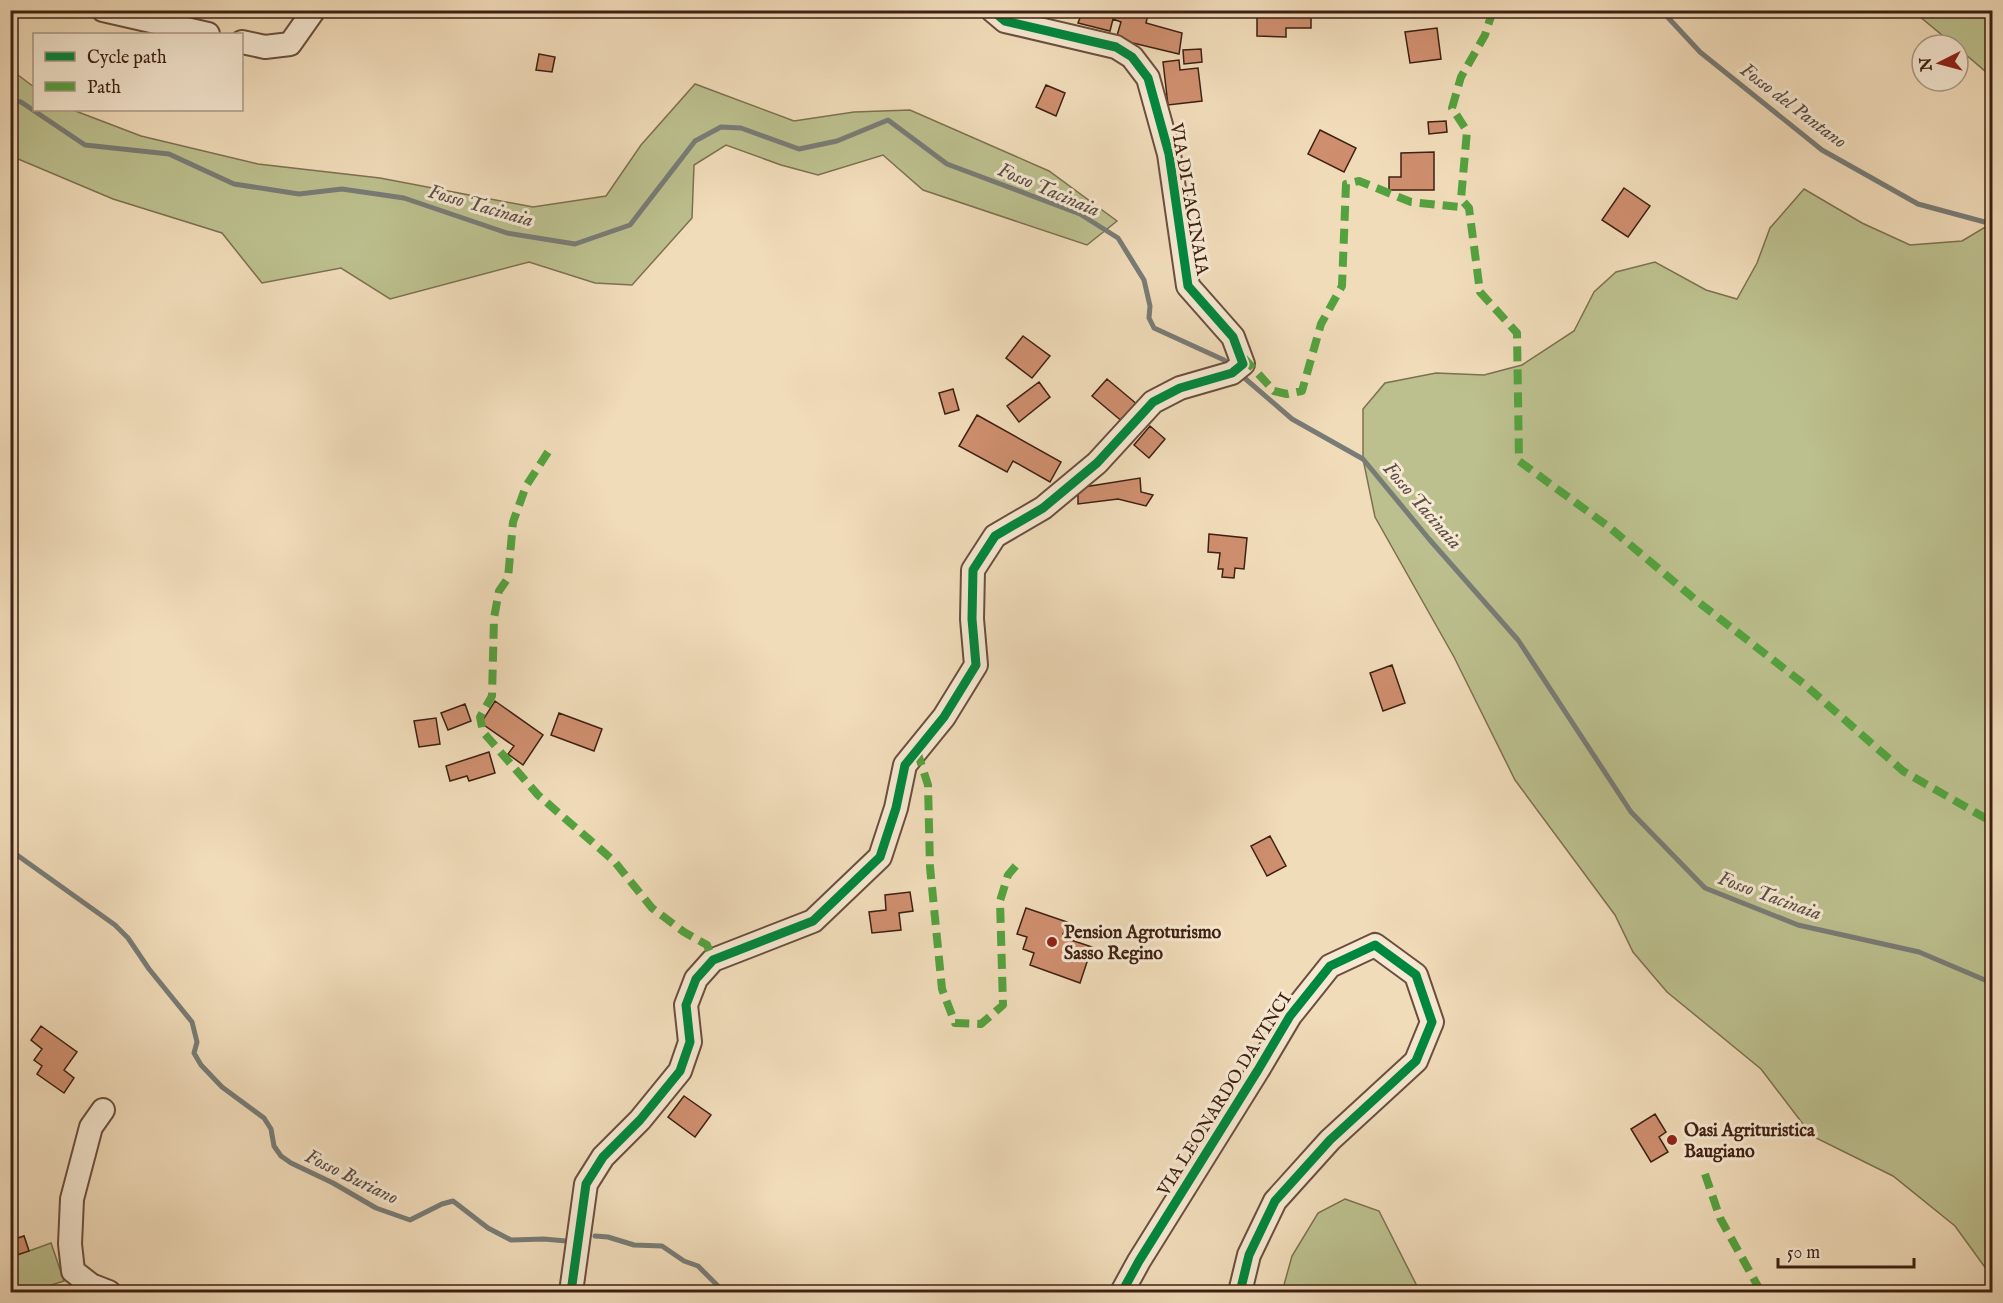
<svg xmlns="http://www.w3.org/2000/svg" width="2003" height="1303" font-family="'IM FELL English',serif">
  <rect width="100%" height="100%" fill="#f1dcba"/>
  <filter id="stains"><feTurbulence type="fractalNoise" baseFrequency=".00333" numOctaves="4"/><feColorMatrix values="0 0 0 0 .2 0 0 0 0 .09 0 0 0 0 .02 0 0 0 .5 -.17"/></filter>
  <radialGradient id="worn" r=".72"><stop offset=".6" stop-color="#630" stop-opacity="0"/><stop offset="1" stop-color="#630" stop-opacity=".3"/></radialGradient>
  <path fill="#bcc08e" stroke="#7d7050" stroke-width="1.5" d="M1913,11H1992V77L1958,48V45H1954Z
    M10,69L34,87V110H73L141,136L258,164L380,178L533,207L606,196L641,145L695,84L794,121L854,112L910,110L1049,171L1117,221L1087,245L923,190L883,155L818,175L781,165L726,145L694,165L692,218L632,285L595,283L529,262L390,299L341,268L262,283L222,233L113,199L11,156Z
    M1804,189L1862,223L1910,245L1962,241L1992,223V1277L1955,1226L1893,1176L1812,1136L1761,1069L1667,992L1633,952L1615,915L1515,780L1454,657L1375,517L1363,459V409L1385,383L1436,373L1484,375L1522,365L1574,331L1594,292L1616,272L1655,262L1706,290L1737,299L1757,263L1770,228Z
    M1345,1199L1379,1211L1420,1292H1282L1292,1256L1318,1213Z
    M24,1236L29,1251L51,1243L64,1281L51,1285L53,1292H11L10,1258L17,1255L12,1240Z"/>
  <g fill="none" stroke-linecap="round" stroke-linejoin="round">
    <path stroke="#787c77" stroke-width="5" d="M1661,10L1700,52L1822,150L1918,204L1992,224
      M10,100L21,102L85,145L169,154L234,184L299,194L342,189L404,198L507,233L575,244L630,225L695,141L721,127L741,128L799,149L837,141L888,120L947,164L1080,214L1118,238L1144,280L1150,306L1149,318L1154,328L1224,360L1232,366
      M1241,375L1292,419L1363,459L1429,539L1518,640L1631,812L1705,888L1798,925L1919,952L1992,983
      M10,850L115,925L128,938L149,969L192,1022L197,1042L194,1053L201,1065L222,1087L264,1118L271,1129L274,1146L281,1156L291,1163L333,1183L376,1208L410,1220L442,1204L453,1201L488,1228L511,1240L544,1239L566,1241
      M595,1236L608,1237L634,1245L662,1246L684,1261L698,1266L724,1292"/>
  </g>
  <path fill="#cf8f6f" stroke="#3e2013" stroke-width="1.5" d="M1083,10H1149L1146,23L1182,33L1179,54L1116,39L1121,22L1113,19L1110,31L1078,23Z
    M1257,10H1311V28H1286V37L1257,36Z
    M1437,28L1441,59L1410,63L1405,32Z
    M1201,49L1202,62L1184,64L1183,50Z
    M539,54L555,57L552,72L536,70Z
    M1179,60L1180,70L1198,68L1202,101L1168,105L1163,62Z
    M1046,85L1065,93L1056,116L1036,107Z
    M1446,121L1447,132L1429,134L1428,122Z
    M1320,130L1356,148L1344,172L1308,154Z
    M1434,152V190H1389V177H1401V153Z
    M1624,188L1650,206L1628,237L1602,220Z
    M1023,336L1050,356L1032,378L1006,358Z
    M1107,379L1138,405L1124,423L1092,396Z
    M1039,382L1050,397L1019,422L1007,406Z
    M953,389L959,410L945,414L939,393Z
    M977,415L1061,462L1050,482L1013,461L1007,472L959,446Z
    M1150,426L1165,439L1149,458L1134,445Z
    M1140,478L1141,492L1153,495L1146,506L1118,499L1078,504V488Z
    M1209,534L1247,538L1244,569L1235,568L1234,578L1222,577L1223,569H1218L1220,553L1208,552Z
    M1392,665L1405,703L1383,711L1370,673Z
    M495,701L543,735L523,765L508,754L514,746L481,723Z
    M465,704L471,721L448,730L441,713Z
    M559,713L602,729L594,751L551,735Z
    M436,718L440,744L419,747L414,721Z
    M489,752L495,773L469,781L467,776L450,781L446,766Z
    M1270,836L1286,866L1267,876L1251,846Z
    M910,892L913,911L899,913L901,930L872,933L869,912L886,910L885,895Z
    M1026,908L1067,922L1062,937L1092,947L1080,983L1030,965L1034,953L1023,949L1027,937L1017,934Z
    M41,1026L77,1052L64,1070L74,1078L64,1093L37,1074L42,1066L34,1060L42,1049L31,1040Z
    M684,1096L711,1115L695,1137L668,1117Z
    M1655,1114L1666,1132L1659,1137L1668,1152L1651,1162L1631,1129Z
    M24,1236L29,1251L17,1255L12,1240Z"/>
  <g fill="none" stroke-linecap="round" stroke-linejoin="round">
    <defs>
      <path id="minor" d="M103,10L208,34
        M242,42L265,47L290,44L314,10
        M103,1110L91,1127L72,1199L70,1244L73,1271L91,1285L109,1292
        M571,1292L586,1184L603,1157L640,1120L680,1071L690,1042L686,1005L696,979L713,960L813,921L880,857L896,808L905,765L944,717L976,665L972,619L973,570L995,536L1043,508L1097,463L1153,402L1180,388L1232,373L1243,364L1233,337L1188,286L1169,154L1148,78L1132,57L1116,47L1005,21L992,10
        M1122,1292L1139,1261L1258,1070L1290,1016L1330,966L1375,945L1416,975L1432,1022L1416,1061L1330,1140L1275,1201L1249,1255L1240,1292"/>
    </defs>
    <use href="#minor" stroke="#6b4f3d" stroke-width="26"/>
    <use href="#minor" stroke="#f6e8d2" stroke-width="22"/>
    <path stroke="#54a23f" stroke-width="8" stroke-dasharray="15 8" stroke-linecap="butt" d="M1493,10L1485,35L1461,77L1452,108L1467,131L1461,199L1469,208L1480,292L1517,333L1519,461L1609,527L1697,601L1804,684L1903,771L1992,822
      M1243,357L1274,391L1287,394L1302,391L1321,324L1342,286L1346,184L1359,181L1411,202L1469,208
      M548,452L526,486L513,522L508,578L499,591L494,618L492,696L480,717L483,732L538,795L614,861L652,908L684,932L707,945L713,960
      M917,751L928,785L930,867L942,989L955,1023L981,1024L1003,1005L1000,901L1008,875L1020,861
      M1705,1174L1720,1218L1761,1292"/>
    <defs>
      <path id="cycleway" d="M571,1292L586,1184L603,1157L640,1120L680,1071L690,1042L686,1005L696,979L713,960L813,921L880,857L896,808L905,765L944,717L976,665L972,619L973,570L995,536L1043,508L1097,463L1153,402L1180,388L1232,373L1243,364L1233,337L1188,286L1169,154L1148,78L1132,57L1116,47L1005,21L992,10
        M1122,1292L1139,1261L1258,1070L1290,1016L1330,966L1375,945L1416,975L1432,1022L1416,1061L1330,1140L1275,1201L1249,1255L1240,1292"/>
    </defs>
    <use href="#cycleway" stroke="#f6e8d2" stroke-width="13"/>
    <use href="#cycleway" stroke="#00873e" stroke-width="9"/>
  </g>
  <g fill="#8f2418" stroke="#f6e8d2" stroke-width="2">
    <circle cx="1052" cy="942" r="6"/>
    <circle cx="1672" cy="1140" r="6"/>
  </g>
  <g text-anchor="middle" stroke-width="6" stroke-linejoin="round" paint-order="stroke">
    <g font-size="18" fill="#3e2013" stroke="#f6e8d2">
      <text transform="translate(1190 199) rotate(80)" y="6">VIA DI TACINAIA</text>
      <text transform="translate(1224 1094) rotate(-58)" y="6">VIA LEONARDO DA VINCI</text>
    </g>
    <g font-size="18" font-weight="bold" fill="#3e2013" stroke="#f6e8d2" text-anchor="start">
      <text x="1064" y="938">Pension Agroturismo<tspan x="1064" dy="21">Sasso Regino</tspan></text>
      <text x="1684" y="1136">Oasi Agrituristica<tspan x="1684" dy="21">Baugiano</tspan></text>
    </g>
    <g font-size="20" font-style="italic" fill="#5b4e45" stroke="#f6e8d2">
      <text transform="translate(1794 105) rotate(37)" y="7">Fosso del Pantano</text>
      <text transform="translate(1049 189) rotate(23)" y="7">Fosso Tacinaia</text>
      <text transform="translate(481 205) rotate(16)" y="7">Fosso Tacinaia</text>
      <text transform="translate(1423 505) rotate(49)" y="7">Fosso Tacinaia</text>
      <text transform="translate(1770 895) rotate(20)" y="7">Fosso Tacinaia</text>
      <text transform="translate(352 1176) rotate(26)" y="7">Fosso Buriano</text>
    </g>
  </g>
  <rect width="2003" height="1303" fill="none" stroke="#f1dcba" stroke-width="36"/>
  <rect x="12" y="12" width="1979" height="1279" fill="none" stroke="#3e2013" stroke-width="3"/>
  <rect x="18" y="18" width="1967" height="1267" fill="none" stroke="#3e2013" stroke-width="1.5"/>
  <rect x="33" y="33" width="210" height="78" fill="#f6e8d2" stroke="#ac9886" stroke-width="1.5"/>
  <rect x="45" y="52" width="30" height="9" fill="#00873e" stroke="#ac9886" stroke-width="1.5"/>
  <text x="87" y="63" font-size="18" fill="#3e2013">Cycle path</text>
  <rect x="45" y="82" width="30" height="9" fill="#54a23f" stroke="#ac9886" stroke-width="1.5"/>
  <text x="87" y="93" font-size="18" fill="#3e2013">Path</text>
  <g transform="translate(1940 63) rotate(264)"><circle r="28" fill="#f6e8d2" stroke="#ac9886" stroke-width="1.5"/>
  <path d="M0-4.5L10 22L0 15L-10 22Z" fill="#8f2418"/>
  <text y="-9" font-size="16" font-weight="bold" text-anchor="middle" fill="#3e2013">N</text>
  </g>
  <path d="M1778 1258v9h136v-9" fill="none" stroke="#3e2013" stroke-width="3"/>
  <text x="1787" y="1258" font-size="18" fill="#3e2013" stroke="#f6e8d2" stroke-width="4.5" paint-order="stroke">50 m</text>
  <rect width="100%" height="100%" filter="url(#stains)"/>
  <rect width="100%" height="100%" fill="url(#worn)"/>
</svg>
